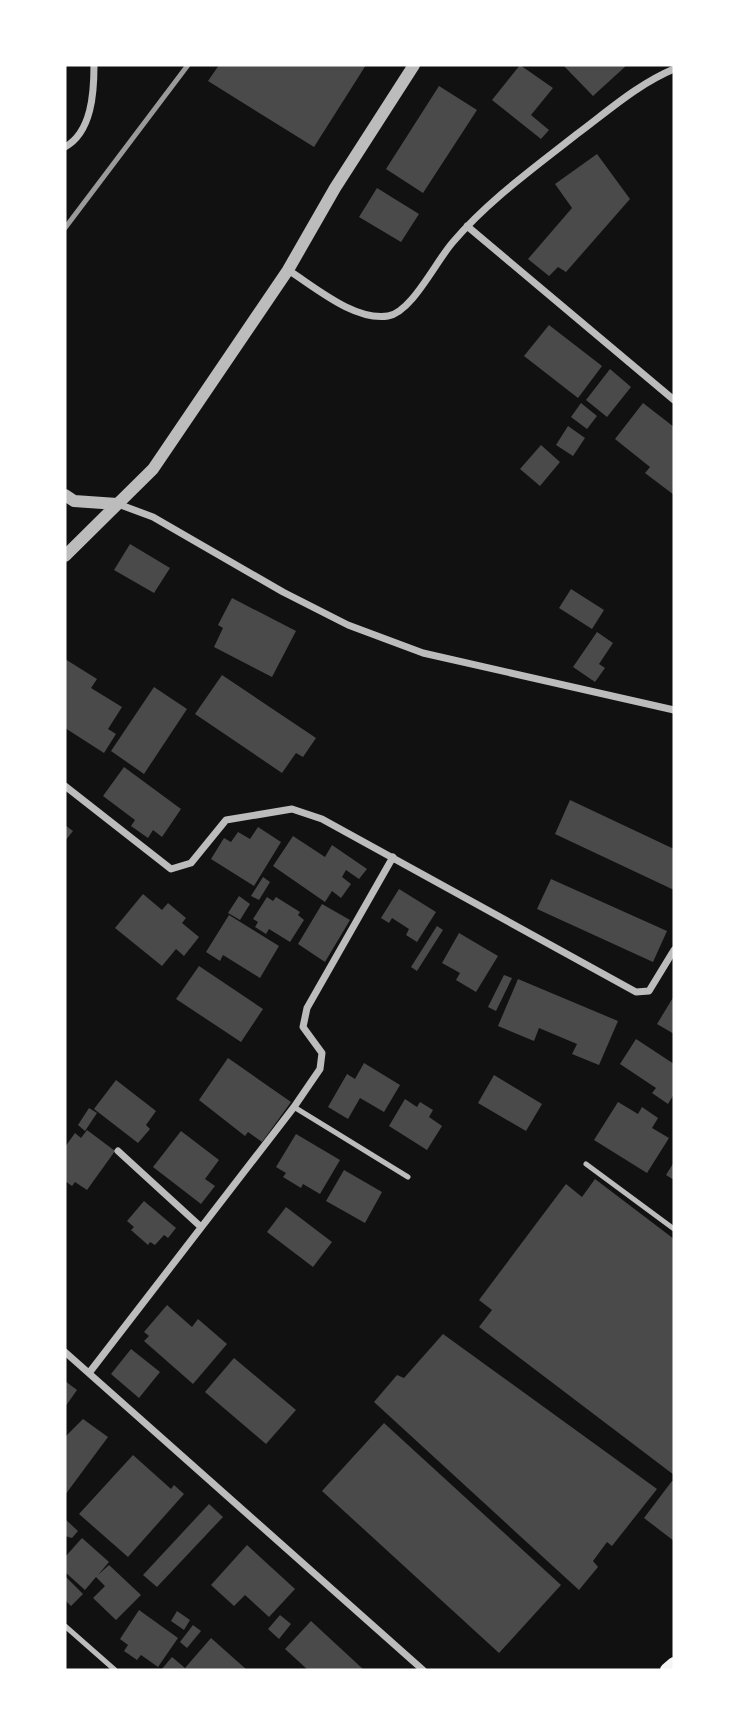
<svg xmlns="http://www.w3.org/2000/svg" width="739" height="1735" font-family="'Roboto Serif',serif">
  <rect width="100%" height="100%" fill="#111"/>
  <path fill="#4a4a4a" d="M219,65H366L314,147L208,81Z
    M520,65L553,88L531,115L549,130L541,139L492,100Z
    M563,65H627L593,96Z
    M439,86L477,110L423,193L386,169Z
    M597,154L630,199L566,272L558,267L549,276L528,259L572,208L555,184Z
    M377,188L419,214L401,242L359,217Z
    M549,325L602,366L578,398L524,356Z
    M610,369L631,387L607,417L586,400Z
    M581,403L597,416L587,429L571,417Z
    M643,403L674,427V495L645,473L650,467L615,439Z
    M568,426L585,438L573,456L556,445Z
    M541,445L560,462L540,486L520,469Z
    M130,544L170,568L154,593L114,570Z
    M571,589L604,610L592,629L559,608Z
    M232,598L296,631L272,677L214,647L223,628L218,625Z
    M597,632L613,643L599,664L605,668L595,682L573,667Z
    M65,659L97,679L91,688L122,707L108,729L116,734L104,753L65,728Z
    M222,675L316,738L303,757L296,753L282,773L195,714Z
    M154,687L187,709L144,774L111,751Z
    M124,767L181,809L162,837L153,830L148,838L131,826L135,820L103,796Z
    M570,800L674,849V890L555,834Z
    M65,825L73,831L65,841Z
    M258,827L281,842L254,886L211,859L224,838L231,842L238,832L250,839Z
    M293,836L325,857L332,845L367,869L359,879L346,870L342,877L351,884L341,898L332,891L325,902L273,866Z
    M263,877L270,882L259,900L251,896Z
    M551,879L667,931L653,962L537,909Z
    M399,889L436,912L417,942L406,935L409,929L392,918L389,923L381,918Z
    M143,894L162,910L168,903L186,918L182,923L199,937L184,956L176,949L162,966L115,928Z
    M239,896L250,904L240,920L228,913Z
    M267,897L273,901L276,897L300,912L298,915L304,920L290,942L269,929L266,934L255,927L258,922L253,919Z
    M322,904L350,920L325,962L298,944Z
    M229,915L279,946L260,978L223,955L220,961L206,952Z
    M437,926L443,930L417,971L411,967Z
    M459,933L498,956L476,992L456,980L460,973L442,963Z
    M199,966L263,1009L241,1042L176,999Z
    M504,975L512,978L496,1011L488,1007Z
    M518,979L618,1021L599,1065L572,1054L577,1044L539,1028L534,1041L498,1026Z
    M674,996V1034L657,1024Z
    M636,1039L674,1064V1094L668,1104L652,1093L656,1088L620,1064Z
    M228,1058L291,1102L262,1142L248,1132L245,1136L199,1100Z
    M364,1063L400,1085L384,1112L360,1098L348,1119L328,1107L347,1074L355,1079Z
    M494,1075L542,1104L526,1131L478,1103Z
    M116,1080L156,1111L146,1125L150,1129L138,1143L94,1109Z
    M405,1099L417,1107L420,1102L433,1110L429,1117L442,1126L427,1150L389,1126Z
    M618,1102L638,1114L642,1107L658,1118L652,1128L669,1138L647,1173L594,1140Z
    M89,1108L97,1113L85,1131L78,1125Z
    M87,1130L115,1151L87,1190L75,1182L72,1186L65,1181V1147L75,1133L81,1138Z
    M181,1131L219,1160L205,1179L215,1186L201,1204L153,1167Z
    M296,1134L340,1160L320,1194L303,1184L301,1188L283,1177L286,1173L276,1167Z
    M674,1162V1180L666,1175Z
    M344,1170L382,1192L365,1223L326,1201Z
    M595,1179L674,1239V1475L479,1327L492,1310L479,1300L566,1184L582,1197Z
    M144,1201L176,1228L168,1238L164,1235L155,1245L150,1242L148,1245L131,1230L134,1227L127,1221Z
    M286,1207L332,1242L313,1267L267,1232Z
    M167,1305L192,1327L198,1319L227,1344L193,1384L144,1341L149,1336L144,1332Z
    M443,1334L657,1489L612,1546L607,1542L593,1561L598,1567L579,1590L374,1402L397,1375L404,1378Z
    M131,1349L160,1372L139,1398L111,1374Z
    M234,1358L296,1410L266,1444L205,1392Z
    M65,1381L77,1390L65,1407Z
    M83,1419L108,1437L65,1495V1437Z
    M384,1423L561,1585L499,1653L322,1491Z
    M133,1455L171,1489L174,1485L184,1494L128,1557L79,1514Z
    M672,1481L674,1482V1541L644,1518Z
    M209,1504L223,1517L157,1587L143,1575Z
    M65,1519L78,1531L72,1538L65,1536Z
    M82,1538L109,1562L98,1575L109,1565L141,1595L116,1620L93,1598L105,1586L96,1577L85,1590L65,1572V1557Z
    M247,1545L295,1589L269,1617L245,1595L234,1606L211,1585Z
    M65,1576L83,1594L71,1606L65,1600Z
    M139,1610L178,1638L158,1667L141,1655L137,1660L124,1651L128,1645L120,1639Z
    M177,1611L190,1620L184,1630L171,1621Z
    M280,1615L291,1624L279,1639L268,1629Z
    M311,1621L364,1670H308L285,1649Z
    M193,1625L201,1631L187,1648L180,1642Z
    M211,1638L247,1670H161L172,1657L185,1668Z"/>
  <g fill="none" stroke-linecap="round" stroke-linejoin="round">
    <path stroke="#bcbcbc" stroke-width="5" d="M294,1107L408,1177
      M586,1164L674,1229
      M65,1626L115,1670"/>
    <path stroke="#bcbcbc" stroke-width="7" d="M65,147C92,132 94,92 94,65
      M467,226L674,400
      M288,270C315,287 354,321 388,316C412,312 436,261 453,242C489,200 534,168 577,134C608,111 638,84 674,69
      M118,504L153,517L283,592L348,625L423,653L674,710
      M65,786L171,869L191,863L226,820L292,809L322,819L636,992L649,991L674,950
      M118,1151L201,1227
      M65,1352L423,1670
      M89,1373L294,1107L320,1069L322,1053L303,1027L307,1008L393,857"/>
    <path stroke="#bcbcbc" stroke-width="12" d="M65,495L74,501L117,504
      M65,556L153,469L288,270L335,188L414,65"/>
    <path stroke="#f5f5f5" stroke-width="14" d="M667,1670L674,1664"/>
    <path stroke="#9a9a9a" stroke-width="5" d="M65,228L188,65"/>
  </g>
  <rect width="739" height="1735" fill="none" stroke="#ffffff" stroke-width="133"/>
</svg>
